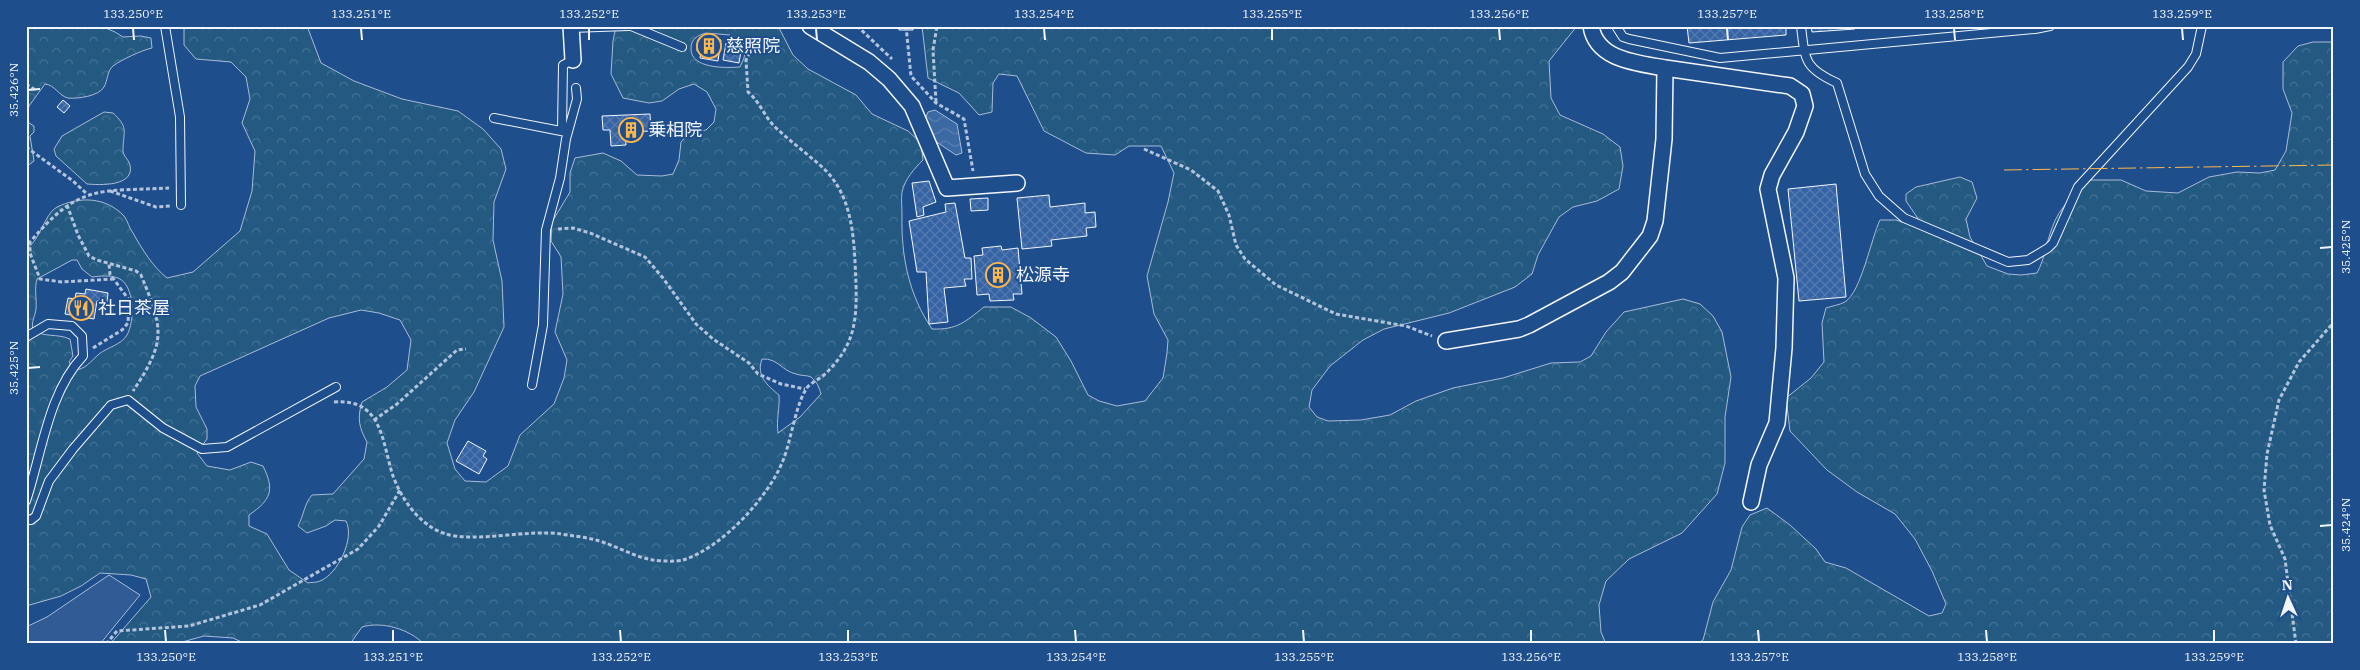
<svg xmlns="http://www.w3.org/2000/svg" width="2360" height="670" font-family="'IBM Plex Serif','Noto Sans JP',serif">
  <defs>
    <pattern id="forest-crowns" width="20" height="18" patternUnits="userSpaceOnUse" patternTransform="scale(1.25)"><rect width="20" height="18" fill="#245a82"/><path d="M2 6a3 3 0 1 1 6 0M12 15a3 3 0 1 1 6 0" fill="none" stroke="#447295"/></pattern>
    <pattern id="water-waves" width="16" height="10" patternUnits="userSpaceOnUse" patternTransform="scale(1.25)"><rect width="16" height="10" fill="#3b69a3"/><path d="M0 5q4-4 8 0t8 0" fill="none" stroke="#587fb1"/></pattern>
    <pattern id="building-cross-hatch" width="8" height="8" patternUnits="userSpaceOnUse" patternTransform="scale(1.25)"><rect width="8" height="8" fill="#3563a3"/><path d="M0 0l8 8M0 8l8-8" fill="none" stroke="#537ab1"/></pattern>
  </defs>
  <rect width="100%" height="100%" fill="#1f4e8c"/>
  <path fill="url(#forest-crowns)" stroke="#a8bbd7" fill-rule="evenodd" d="M26,26H101L115,32L123,37L141,36L151,38L152,48C142,50 121,60 113,66C107,71 108,80 104,87C99,96 78,99 68,98C59,96 55,85 45,84L29,106L26,116Z
    M184,26H307L321,63L354,81L402,99L458,111L483,129L501,149L506,169L494,202L493,240L502,281L504,327L474,392L455,420L447,443L455,469L465,481L486,482L508,466L520,435L554,404L564,378L567,360L555,332L563,294L561,257L551,241L552,222L570,192V173L575,158L603,153L621,161L637,175L662,176L673,174L679,160L681,142L689,133L706,130L714,122L716,109L707,92L694,84L679,89L662,101L649,103L623,98L611,74L613,41L616,26H778L793,55L808,69L856,95L872,114L908,131L921,143L923,160C914,169 905,179 902,192C901,199 902,208 902,215C901,257 909,295 932,329C957,330 965,322 984,307H1011L1031,318L1056,337L1071,361L1088,395L1099,401L1117,406L1145,401L1163,378L1167,353L1168,340L1154,314L1147,276L1168,202L1174,173L1161,146H1129L1115,155L1086,153L1044,131L1017,76L999,74L993,83L992,112L979,115L959,93L928,78L922,26H1577L1549,61L1551,98L1560,115L1603,134L1620,147L1623,166L1619,189L1597,201L1573,207L1559,217L1538,255L1532,274L1515,287L1449,313L1384,329L1363,340L1330,366L1312,390L1309,407L1317,417L1328,421L1361,420L1390,415L1416,401L1453,388L1503,378L1551,363L1580,362L1591,356L1606,332L1624,312L1683,299L1700,304L1713,316L1722,332L1731,377L1725,417V463L1717,494L1682,533L1629,559L1606,581L1599,605L1601,632L1606,644H424C409,629 382,621 362,627L350,644H246L233,638L204,636L175,644H110L151,597L146,579L131,575L100,573L81,586L61,596L26,606V249C41,240 44,214 57,207C80,196 106,197 124,216C128,221 129,228 133,233C142,249 153,267 167,278L193,272L240,231L252,191L255,151L242,123L250,99L246,77L231,62L196,59L184,45ZM706,33L730,35L746,45L744,58L740,67C726,68 690,69 691,48C691,39 698,35 706,33ZM72,260H77L82,269L92,277C100,276 110,275 118,278C135,285 135,321 127,335C121,345 108,347 99,354C91,361 85,370 74,370L69,362L73,356L70,339C56,333 45,338 33,330C31,321 35,317 36,309C37,299 34,289 37,279ZM361,310L379,313L400,320L411,340L407,370L387,387L362,402C357,418 359,428 367,442L364,459L333,494L312,495C304,504 304,515 298,526L307,533L326,526L335,520L346,521C355,538 338,574 320,581C316,583 311,582 308,583L289,570L267,534L249,526V515C271,500 275,490 263,466L251,462L230,470L207,466L197,453L207,439V429L196,407L195,386L200,376L329,318ZM762,359C778,358 782,371 796,374C801,376 807,375 811,377C817,382 819,387 821,394L800,417L778,433C776,420 780,408 779,395C767,385 756,376 762,359Z
    M2313,42H2334V644H1697L1703,640L1713,602L1731,570L1742,527L1750,515L1767,508L1790,525L1816,549L1825,562L1846,568L1929,616L1942,613L1946,604L1932,571L1915,539L1895,514L1857,492L1827,470L1790,431L1786,398L1811,378L1824,362L1822,323L1826,308C1832,306 1839,305 1845,302C1861,292 1871,239 1880,220H1896L1917,227L1919,220L1906,201V194L1916,187L1960,177L1972,182L1977,198L1966,219L1970,237L1987,266L2008,274L2021,275L2037,273C2045,258 2046,244 2052,228C2059,207 2075,194 2090,180H2121L2146,191L2178,193L2209,177L2237,172L2260,173L2275,170L2286,151L2292,113L2283,89V62L2298,46Z
    M104,112L113,113C128,127 124,130 123,148C122,156 128,158 130,165C135,187 99,185 87,184L56,156L54,149L62,136Z
    M26,116L29,123L34,126V132L30,136L34,161L26,167Z"/>
  <path fill="#305b95" stroke="#a8bbd7" d="M109,575L140,595L100,644H26V627L47,617Z"/>
  <path fill="url(#water-waves)" stroke="#a8bbd7" d="M935,110L957,124L962,153L956,155L935,141L925,119L928,112Z"/>
  <path fill="url(#building-cross-hatch)" stroke="#f2f6ff" d="M899,26H913V30H899Z
    M1687,26H1786V35L1689,43Z
    M1811,26H1854L1855,29L1812,32Z
    M703,37L721,40L718,61L700,58L701,51H697L698,40L702,41Z
    M726,43L742,45L739,63L723,60Z
    M63,100L70,106L64,113L57,107Z
    M650,114L651,131L625,132L626,145L611,146L610,130H603L602,116Z
    M929,181L936,202L923,207L924,215L917,217L912,183Z
    M1836,184L1846,297L1799,301L1788,189Z
    M1049,195L1050,207L1085,203V213L1095,212L1096,227L1086,228L1087,236L1051,240L1052,246L1022,249L1017,198Z
    M988,198V210L971,211L970,199Z
    M955,203L965,258H971L972,279H964L966,286L944,288L948,322L929,324L926,272H917L909,221L946,212L945,204Z
    M1001,246L1002,250L1018,248L1022,294H1013L1014,300L990,301L989,294L977,295L974,256L983,255L982,248Z
    M86,289L108,293L107,302L97,301L94,319L65,314L68,298L75,299L76,293L85,294Z
    M468,441L486,451L483,456L487,459L479,474L456,461Z"/>
  <g fill="none" stroke-linecap="round" stroke-linejoin="round">
    <defs>
      <path id="lane" d="M165,26L180,117L181,205
        M631,26L682,47
        M1616,26L1623,37L1629,39L1720,58L2035,29L2050,26
        M1801,26C1805,60 1804,68 1837,83L1865,174L1879,196L1904,218L2008,262L2028,260L2048,248L2053,243L2078,187L2188,67L2196,54L2202,26
        M571,28L628,26
        M494,118L566,132
        M562,130L563,65L573,60
        M26,337L48,324L72,326L82,336L83,356C48,393 42,453 26,501
        M532,385L543,325L546,230L560,178L566,139L577,99L576,88
        M26,519L31,520L36,516L49,481L73,449L111,405L128,400L163,428L202,449L227,447L336,387"/>
      <path id="street" d="M571,26L573,60
        M810,26L869,62L889,79L912,106L947,188L1017,183
        M1665,68L1790,86L1802,94L1805,106L1796,132L1772,175L1768,189L1786,278L1784,348L1777,423L1759,465L1751,502
        M1446,341L1519,329L1529,325L1609,282L1622,272L1650,236L1655,221L1664,139L1665,68C1637,63 1596,60 1591,26"/>
    </defs>
    <use href="#lane" stroke="#f2f6ff" stroke-width="10"/>
    <use href="#street" stroke="#f2f6ff" stroke-width="18"/>
    <path stroke="#b3c4dc" stroke-width="3" stroke-dasharray="4 2.5" stroke-linecap="butt" d="M857,26L892,59
      M906,26L911,76L936,103L964,119L973,171
      M26,84L37,91
      M936,102L933,50L937,26
      M26,147L73,181L87,194
      M1144,149L1191,170L1218,191L1229,215L1236,245L1245,259L1276,285L1336,314L1406,326L1432,336
      M110,191L156,207L171,206
      M67,205L78,235L89,256L97,260L136,271L141,275C163,329 167,340 133,391
      M558,229L573,228L590,233L645,257L663,278L696,324L713,339L749,363L758,374L781,384L805,389
      M114,279L62,282L40,279L30,253V242C80,183 98,192 169,188
      M93,348L122,330L128,323L129,300L110,274L109,264
      M334,402C383,398 382,443 393,476C402,500 420,526 446,534C476,543 528,529 561,534C573,536 585,537 596,540C615,545 634,557 653,560C661,561 676,562 683,560C722,548 770,496 784,458C791,439 796,406 805,391C808,384 818,380 824,375C854,347 857,323 856,284C854,243 855,196 821,166C806,153 790,141 775,127C764,116 760,102 748,92L746,60L751,50
      M374,420L397,404L457,350L466,349
      M106,644L117,631L189,626L260,605L358,549L379,526L400,490
      M2296,644L2285,559L2270,525L2264,490L2267,454L2279,400L2299,362L2334,322"/>
    <use href="#lane" stroke="#1f4e8c" stroke-width="8"/>
    <use href="#street" stroke="#1f4e8c" stroke-width="15"/>
    <path stroke="#ffb74d" stroke-width="1" stroke-dasharray="18 4 2.5 4" stroke-linecap="butt" d="M2004,170L2334,165"/>
  </g>
  <path fill="none" stroke="#f2f6ff" stroke-width="2" d="M133,28L134,40M361,28L362,40M589,28V40M816,28L817,40M1044,28L1045,40M1272,28V40M1499,28L1500,40M1727,28L1728,40M1954,28L1955,40M2182,28L2183,40M28,90L40,89M2320,248L2332,247M28,368L40,367M2320,526L2332,525M165,630L166,642M393,630V642M620,630L621,642M848,630V642M1075,630L1076,642M1303,630L1304,642M1531,630V642M1758,630L1759,642M1986,630L1987,642M2214,630V642"/>
  <defs>
    <symbol id="building-ring" viewBox="-11 -11 22 22"><circle r="9.5" fill="#1f4e8c" stroke="#ffb74d" stroke-width="1.5"/><path d="M-4-6H4V6H1V3H-1V6H-4ZM-2.5-4.3h1.7v1.8h-1.7ZM.8-4.3h1.7v1.8H.8ZM-2.5-1h1.7V.8h-1.7ZM.8-1h1.7V.8H.8Z" fill="#ffb74d"/></symbol>
    <symbol id="restaurant-ring" viewBox="-11 -11 22 22"><circle r="9.5" fill="#1f4e8c" stroke="#ffb74d" stroke-width="1.5"/><path d="M-5-6h1v4h1v-4h1v4h1v-4h1v5L-1.5 .5V6h-2V.5L-5-1ZM5-6V6H3V1.5H1.5Q1.5-4 5-6Z" fill="#ffb74d"/></symbol>
  </defs>
  <g fill-rule="evenodd">
    <use href="#building-ring" x="695" y="32" width="28" height="28"/>
    <use href="#building-ring" x="617" y="116" width="28" height="28"/>
    <use href="#building-ring" x="984" y="261" width="28" height="28"/>
    <use href="#restaurant-ring" x="67" y="294" width="28" height="28"/>
  </g>
  <g text-anchor="middle" stroke-width="4" stroke-linejoin="round" paint-order="stroke">
    <g font-size="18" fill="#f2f6ff" stroke="#1f4e8c" text-anchor="start">
      <text x="726" y="52">慈照院</text>
      <text x="648" y="136">乗相院</text>
      <text x="1016" y="281">松源寺</text>
      <text x="98" y="314">社日茶屋</text>
    </g>
  </g>
  <rect width="2360" height="670" fill="none" stroke="#1f4e8c" stroke-width="55"/>
  <g transform="translate(2288 598) rotate(357)" stroke="#1f4e8c" stroke-width="4" paint-order="stroke">
  <path d="M0-4L9 19L0 12L-9 19Z" fill="#f2f6ff"/>
  <text y="-8" font-size="14" font-weight="bold" text-anchor="middle" fill="#f2f6ff">N</text>
  </g>
  <rect x="28" y="28" width="2304" height="614" fill="none" stroke="#f2f6ff" stroke-width="2"/>
  <g font-size="12" text-anchor="middle" fill="#f2f6ff">
    <text x="133" y="18">133.250°E</text>
    <text x="361" y="18">133.251°E</text>
    <text x="589" y="18">133.252°E</text>
    <text x="816" y="18">133.253°E</text>
    <text x="1044" y="18">133.254°E</text>
    <text x="1272" y="18">133.255°E</text>
    <text x="1499" y="18">133.256°E</text>
    <text x="1727" y="18">133.257°E</text>
    <text x="1954" y="18">133.258°E</text>
    <text x="2182" y="18">133.259°E</text>
    <text transform="translate(14 90) rotate(-90)" y="4">35.426°N</text>
    <text transform="translate(2346 247) rotate(-90)" y="4">35.425°N</text>
    <text transform="translate(14 368) rotate(-90)" y="4">35.425°N</text>
    <text transform="translate(2346 525) rotate(-90)" y="4">35.424°N</text>
    <text x="166" y="661">133.250°E</text>
    <text x="393" y="661">133.251°E</text>
    <text x="621" y="661">133.252°E</text>
    <text x="848" y="661">133.253°E</text>
    <text x="1076" y="661">133.254°E</text>
    <text x="1304" y="661">133.255°E</text>
    <text x="1531" y="661">133.256°E</text>
    <text x="1759" y="661">133.257°E</text>
    <text x="1987" y="661">133.258°E</text>
    <text x="2214" y="661">133.259°E</text>
  </g>
</svg>
